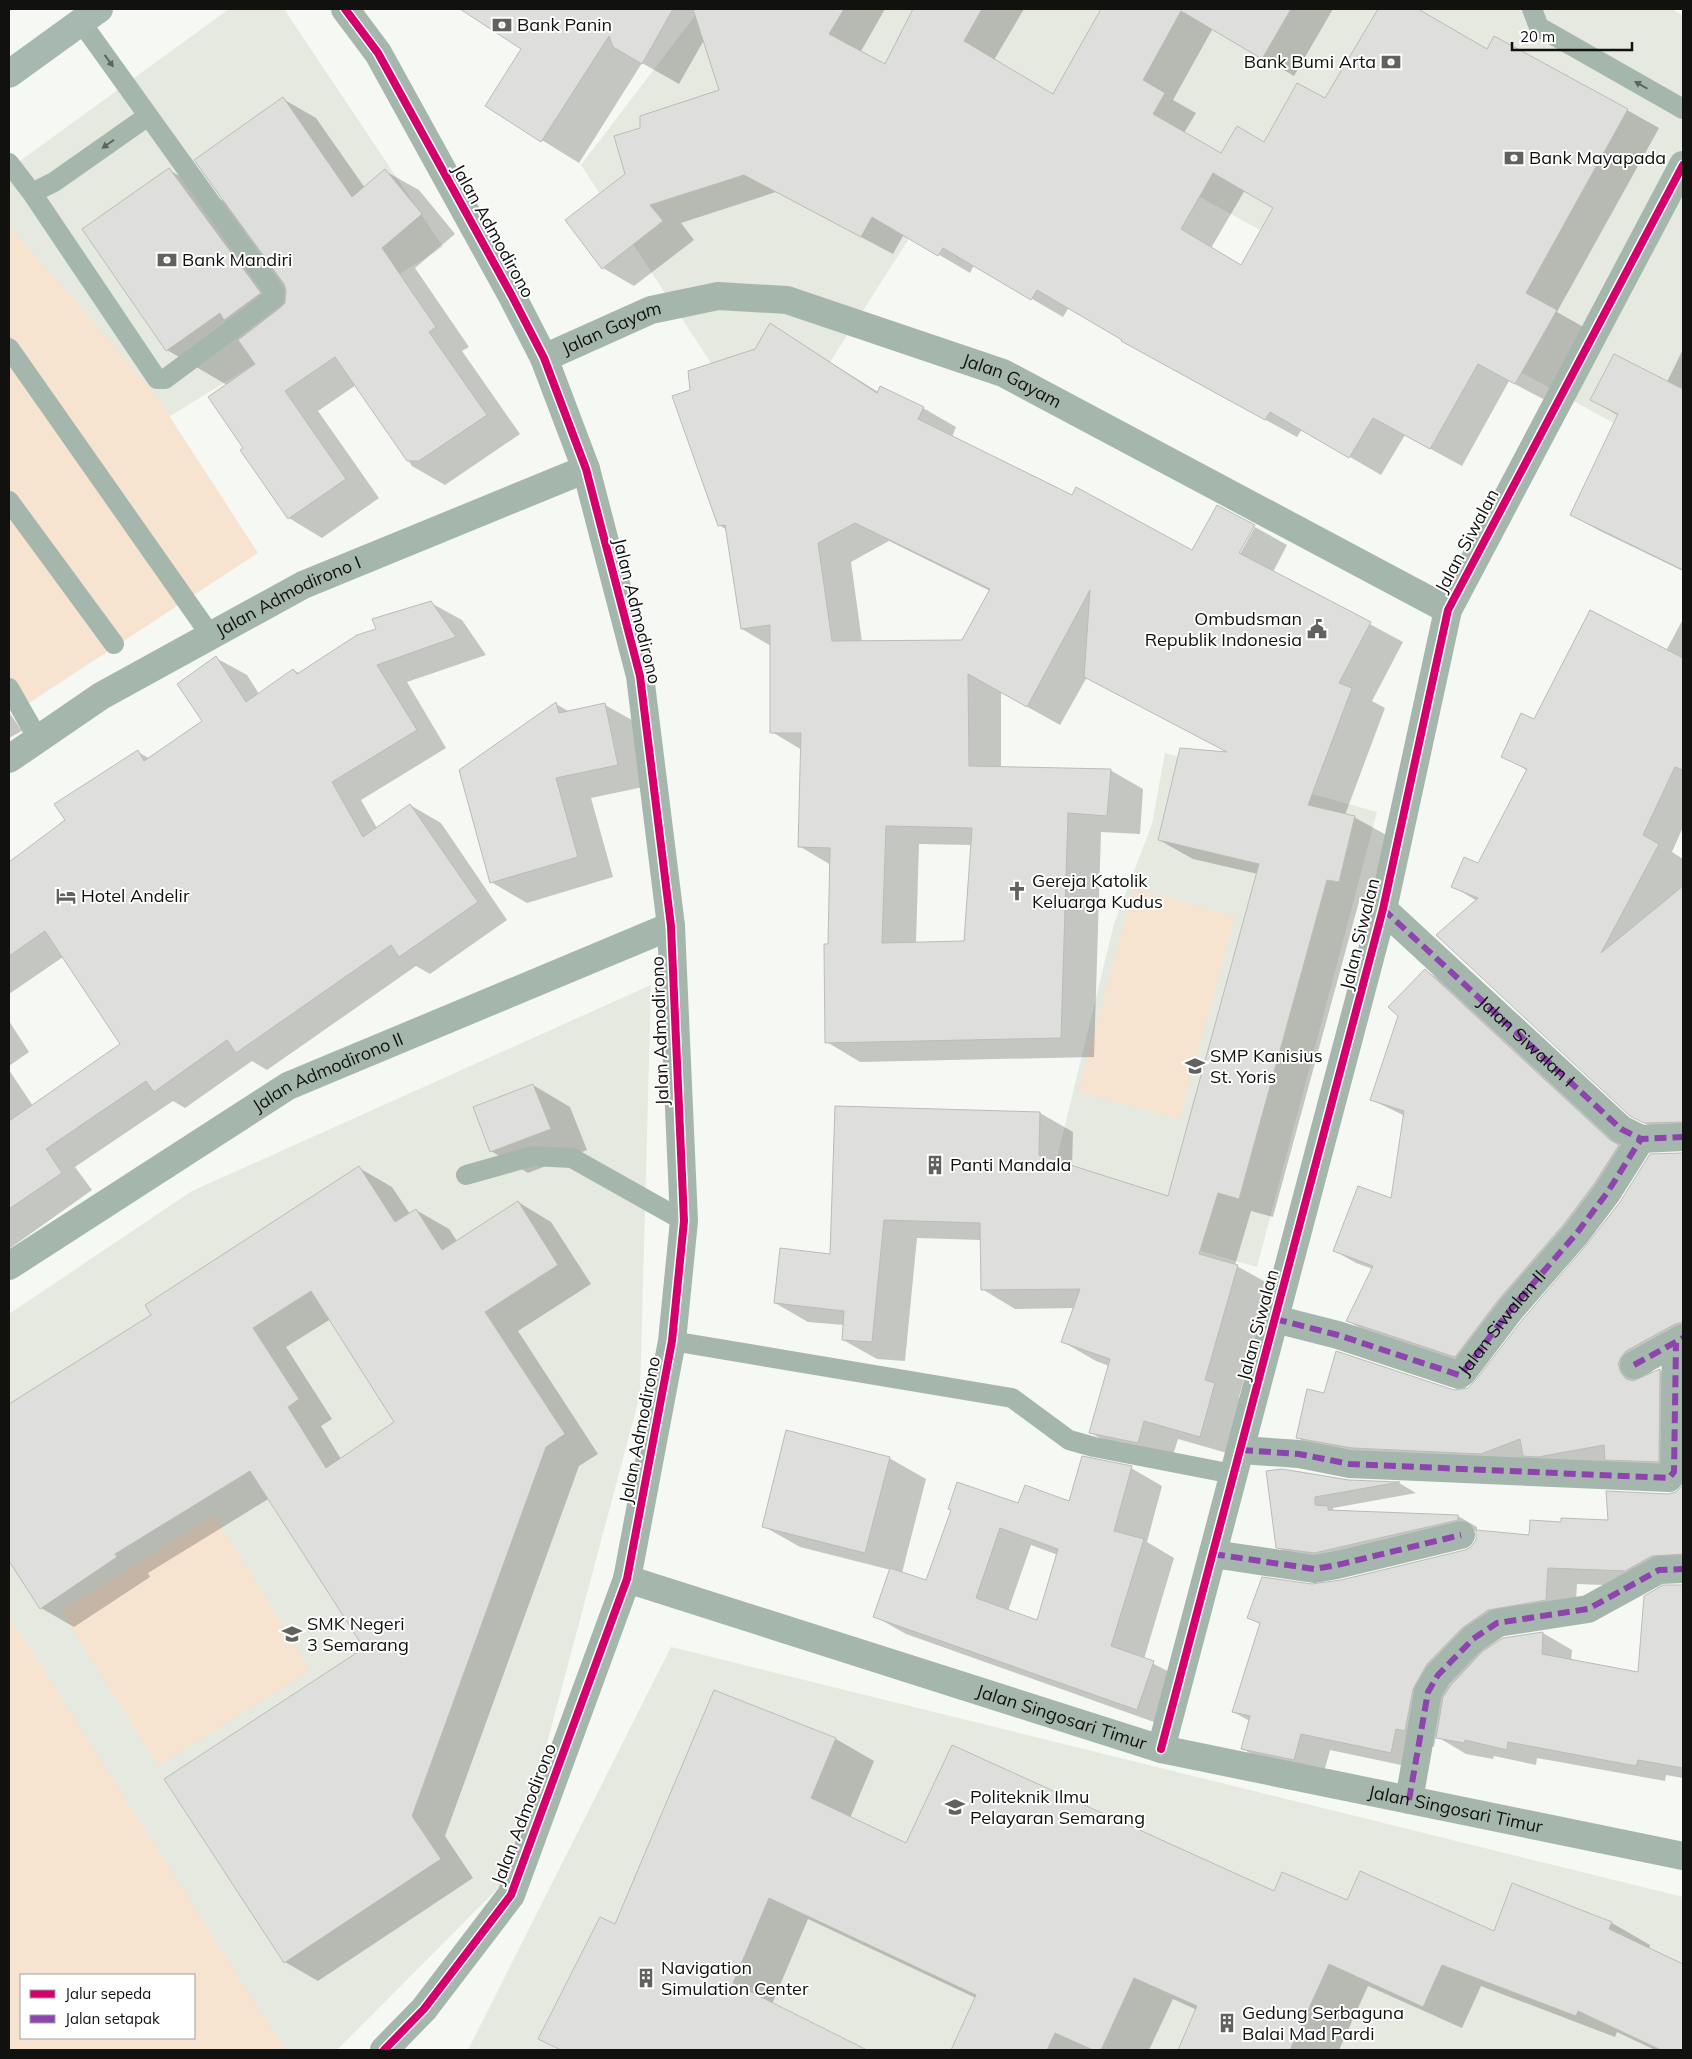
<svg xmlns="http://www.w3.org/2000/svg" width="1692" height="2059" font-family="Mulish,sans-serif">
  <rect width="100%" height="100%" fill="#f5f8f3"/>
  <path fill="#e5e9e0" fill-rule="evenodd" d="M229,9H284L443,247L9,516V169Z
    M700,9H1672L1683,16V461L1004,90L807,398L759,436L581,165Z
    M1165,753L1377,812L1257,1267L1045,1207L1114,924L1152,824Z
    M651,985L640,1395L512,1874L337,2050H9V1314L192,1191ZM21,1975H194V2038H21Z
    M671,1647L1683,1897V2050H468Z"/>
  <path fill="#f6e3d0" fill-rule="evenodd" d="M9,225L153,391L258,553L29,703L9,677Z
    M1134,888L1235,916L1180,1119L1078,1092Z
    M214,1515L311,1670L158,1766L61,1611Z
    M9,1616L285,2050H9ZM194,1975V2038H21V1975Z"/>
  <path fill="#0003" fill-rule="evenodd" d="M462,9H885L860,53L885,66L926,19L932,9H1024L994,60L1054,96L1102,9H1333L1294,76L1213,28L1173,100L1196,113L1184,133L1221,155L1265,143L1325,100L1379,9H1416L1488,51L1627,110L1659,128L1557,312L1587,329L1547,401L1509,381L1462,466L1405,435L1381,475L1302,429L1297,437L1154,359L1069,307L1063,317L974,265L970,273L904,234L893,254L776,192L681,223L694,240L634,286L603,268L627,174L641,129L721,91L704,40L679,84L642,63L579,163L487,106L523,49ZM1245,190L1275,208L1242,266L1211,248Z
    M283,99L316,118L365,188L385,171L419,190L455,234L415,268L469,347L462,351L520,434L445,485L412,466L356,385L318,411L379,498L322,538L289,518L245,448L227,385L167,350L169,170L227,203Z
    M771,325L878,392L923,408L956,427L952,437L1073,497L1192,551L1237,559L1255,527L1287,545L1273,572L1403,642L1372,701L1385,708L1345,815L1354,817L1388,836L1372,901L1360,898L1273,1217L1251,1211L1235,1265L1271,1285L1239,1397L1248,1403L1234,1455L1178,1439L1171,1462L1124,1452L1091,1433L1109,1366L1096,1361L1063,1342L1075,1308L1015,1309L982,1289L981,1240L917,1238L905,1361L877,1359L843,1340L844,1325L808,1322L775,1303L831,1255L1040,1113L1073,1132L1072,1167L1169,1197L1258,874L1193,859L1159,840L1229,753L1087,677L1060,725L1001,692V768L1110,770L1143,789L1140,834L1101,832L1094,1057L860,1062L827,1042L831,865L799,846L802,750L772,732L771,646L742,629L727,530L719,525L691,390L756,350ZM889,541L990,591L963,641L862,642L851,562ZM919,844L972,845L966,942L916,943Z
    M1683,349V571L1600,531L1571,515L1619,416L1592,400L1667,382Z
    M431,603L462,620L486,655L407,682L446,748L361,800L377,828L410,805L441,823L507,920L430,974L416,966L267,1070L252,1061L185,1108L173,1101L75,1167L92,1190L9,1249V1070L33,1106L122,1045L63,957L9,994V863L66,821L138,752L150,759L204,721L216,658L247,675L259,694L294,670L300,674L377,630Z
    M1683,619V827L1672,852L1683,859V988L1660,1006L1657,1013L1683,1043V1139L1660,1132L1631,1115L1477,901L1452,886L1479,865L1528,771L1503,756L1535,720L1666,651Z
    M556,704L570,712L605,705L641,725L653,785L591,798L613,877L527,903L491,882Z
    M9,712L22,731L9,738Z
    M1426,971L1446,983L1631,1154L1476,1368L1368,1333L1348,1321L1373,1269L1356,1263L1335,1251L1392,1200L1405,1116L1372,1100Z
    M9,1021L29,1052L9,1066Z
    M533,1085L570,1107L587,1150L528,1173L491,1151Z
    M1683,1154V1352L1656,1368L1648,1375L1660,1370L1683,1383V1478L1327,1454L1298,1438L1325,1395L1454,1391L1469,1389L1589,1244L1621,1203L1651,1155Z
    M359,1168L392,1187L410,1214L416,1210L449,1229L457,1241L518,1202L551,1222L591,1284L518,1331L598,1454L579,1466L445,1836L473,1878L318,1981L285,1962L365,1648L270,1498L148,1573L150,1577L74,1627L41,1608L9,1559V1405L153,1315ZM331,1319L396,1423L341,1459L321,1426L332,1419L286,1347Z
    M889,1458L926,1479L902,1573L927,1582L1019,1504L1070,1503L1131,1468L1162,1486L1147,1542L1174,1558L1144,1659L1185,1680L1168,1727L906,1634L874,1616L891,1570L800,1547L763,1526ZM1031,1545L1058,1555L1038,1621L1008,1611Z
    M1297,1471L1349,1481L1399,1483L1416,1493L1333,1508V1510L1458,1516L1477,1527V1531L1530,1536L1562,1524L1609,1521L1608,1492L1675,1494L1683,1486V1572L1654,1587L1577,1584L1575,1616L1518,1626L1486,1649L1503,1639L1543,1633L1572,1650L1571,1661L1639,1673L1664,1587L1683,1585V1778L1666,1775L1665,1781L1537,1758L1536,1765L1494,1756L1493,1759L1466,1754L1436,1736L1434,1747L1425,1745L1420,1769L1330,1750L1323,1776L1271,1765L1243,1749L1250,1721L1233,1712L1260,1624L1248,1617L1317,1586L1465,1551L1472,1548L1477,1540V1530L1333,1563L1296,1558L1277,1547L1267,1472Z
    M836,1739L874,1761L850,1818L906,1845L1348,1902L1495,1932L1612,1923L1650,1945L1649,1949L1683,1965V2050H1655L1617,2032L1615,2037L1481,1986L1462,2028L1368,1986L1339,2050H1179L1197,2010L1173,1999L1149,2050H952L976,1998L808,1919L772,2004L864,2050H561L540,2038L615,1926Z"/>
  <path fill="#dedfdc" stroke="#bbbcb8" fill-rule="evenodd" d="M460,9H673L642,64L613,47L609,36L541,142L485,106L521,49Z
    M693,9H844L829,34L885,64L913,9H982L964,41L1053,94L1101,9H1291L1262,59L1181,11L1143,80L1165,93L1153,114L1221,153L1237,126L1264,142L1297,83L1325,98L1378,9H1418L1487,49L1494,36L1628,109L1526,293L1557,310L1515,384L1478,364L1430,449L1373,418L1349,458L1270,412L1265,420L1121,341L1122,340L1037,290L1031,300L943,248L938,256L872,217L861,237L744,175L650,205L663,221L602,269L565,220L625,174L614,136L640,128V116L719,90ZM1213,173L1273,208L1241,265L1181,229Z
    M283,97L352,197L385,169L422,214L382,248L436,327L429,332L487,415L419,461H407L335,357L285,391L346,479L288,519L240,450L243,448L208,397L255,364L238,340L281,307L285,303L286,290L284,284L194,160Z
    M169,168L261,293L224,320L220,313L166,351L82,229Z
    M770,323L877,393L880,386L924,407L918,419L1072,495L1076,487L1192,550L1217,505L1255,525L1239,553L1371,622L1339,683L1352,688L1308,805L1355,816L1339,882L1327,880L1239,1199L1218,1193L1199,1254L1238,1265L1205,1380L1215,1383L1200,1437L1144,1421L1138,1443L1089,1433L1110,1359L1061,1342L1080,1289L981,1290L980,1223L884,1220L872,1342L842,1340L844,1311L774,1303L780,1248L830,1254L835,1106L1040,1112L1039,1155L1168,1196L1259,864L1158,840L1180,748L1227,752L1084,677L1090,590L1027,707L968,674L969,766L1111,769L1107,816L1068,813L1061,1038L825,1043L824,944H828L830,848L798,847L801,733H770V625L741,629L725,525L718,526L672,396L690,390L688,371L755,349ZM855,523L990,589L962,640L832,641L818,543ZM886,826L972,828L964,941L882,943Z
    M1614,354L1683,389V570L1570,515L1618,414L1590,400Z
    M431,601L456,637L377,665L417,730L332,782L363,837L410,804L478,902L399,957L391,945L236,1053L227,1040L154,1092L146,1081L46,1149L62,1173L9,1209V1121L120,1044L45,931L9,956V862L65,820L54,804L138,750L144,761L202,721L177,684L216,656L246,702L293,669L297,674L357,635L376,629L372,619Z
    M1590,610L1683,658V770L1675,767L1643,835L1659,844L1601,953L1683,886V1122L1644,1123L1630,1116L1436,935L1478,898L1451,887L1464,857L1478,863L1527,769L1501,757L1521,713L1534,719Z
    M556,702L559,713L605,703L618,765L556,778L578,857L490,883L459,770Z
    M1425,969L1610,1140L1619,1145L1594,1184L1564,1224L1499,1299L1455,1357L1346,1321L1373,1266L1333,1251L1358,1186L1391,1198L1404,1111L1370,1100L1398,1016L1388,1007Z
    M533,1084L551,1129L490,1152L473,1107Z
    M1683,1153V1322L1675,1324L1626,1351L1621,1357L1618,1364L1621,1373L1626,1379L1633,1381L1660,1369L1659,1462L1605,1460L1604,1445L1538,1457L1523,1456L1520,1439L1481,1454L1352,1448L1296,1438L1307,1389L1324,1393L1336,1351L1454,1390L1468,1388L1475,1381L1523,1319L1588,1243L1620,1202L1650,1154Z
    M359,1166L395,1222L416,1209L442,1250L518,1201L558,1265L485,1312L565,1434L546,1447L412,1816L441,1859L284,1963L164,1779L364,1648L250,1471L115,1554L117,1557L40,1609L9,1561V1404L151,1315L145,1305ZM311,1291L394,1422L326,1468L288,1407L299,1399L253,1328Z
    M786,1430L890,1457L865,1553L762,1527Z
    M1082,1456L1132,1466L1114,1531L1144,1539L1111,1646L1154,1661L1137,1710L873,1617L890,1568L926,1580L951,1510L948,1509L957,1482L1018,1503L1025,1485L1069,1501ZM1000,1528L1058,1549L1037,1620L976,1598Z
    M1282,1469L1349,1480L1400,1482L1315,1497V1505L1328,1506V1510L1458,1515V1520L1314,1553L1276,1548L1266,1471Z
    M1683,1485V1554L1652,1556L1625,1571L1548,1568L1546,1600L1488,1610L1462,1628L1427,1664L1413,1689L1405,1731L1396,1729L1391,1753L1301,1734L1294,1760L1241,1749L1250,1716L1232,1712L1260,1623L1247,1618L1262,1577L1312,1584L1341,1580L1465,1550L1471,1547L1476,1540V1530L1529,1535L1530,1520L1561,1522V1518L1608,1520L1606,1491L1668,1494L1676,1492Z
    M1663,1585H1683V1768L1638,1760L1636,1766L1508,1742L1507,1750L1465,1740L1464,1743L1436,1738L1443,1697L1451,1685L1483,1651L1503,1638L1543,1632L1542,1654L1638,1672L1644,1596Z
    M714,1690L836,1738L811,1798L906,1843L952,1745L1274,1891L1282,1872L1347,1900L1360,1871L1494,1931L1512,1883L1612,1922L1609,1929L1683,1964V2050H1661L1578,2011L1576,2016L1442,1965L1423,2007L1329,1964L1290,2050H1178L1197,2006L1134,1978L1101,2050H1093L1055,2033L1047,2050H951L976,1995L769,1898L733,1983L867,2050H561L538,2039L600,1917L615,1924Z"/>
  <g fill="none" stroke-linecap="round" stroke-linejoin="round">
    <path stroke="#a5b7ad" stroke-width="20" d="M1532,9L1539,27L1683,109
      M9,163L32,193L54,182L148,116
      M32,193L157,379H165L274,298V291L81,22
      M9,348L211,636
      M9,501L114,644
      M9,688L38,739
      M466,1175L533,1156L572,1158L684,1221
      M672,1341L1012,1398L1069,1440L1094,1447L1233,1474"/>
    <g stroke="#a5b7ad" stroke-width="28">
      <path d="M345,9L378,53L512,296L544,358L586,469L640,676L671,926L684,1221L672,1341L627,1579L511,1895L424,2009L384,2050"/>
      <path id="s1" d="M544,358L651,310L718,296L787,300L1003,373L1448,610"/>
      <path id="s2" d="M9,759L101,696L303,585L586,469"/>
      <path d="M1383,909L1621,1129L1641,1139L1683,1137"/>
      <path id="s3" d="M9,1266L288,1086L671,926"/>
      <path d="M1275,1319L1338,1335L1459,1375L1463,1372L1511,1309L1576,1234L1607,1193L1641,1139"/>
      <path d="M1634,1365L1683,1338"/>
      <path d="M1241,1450L1299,1454L1350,1464L1669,1478L1674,1472L1676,1343"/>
      <path d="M1213,1554L1314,1569L1337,1565L1461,1535"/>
      <path id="s4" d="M627,1579L1161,1749L1683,1856"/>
      <path d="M1161,1749L1383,909L1448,610L1683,165"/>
      <path d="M1409,1800L1428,1692L1438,1675L1473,1639L1497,1623L1588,1609L1659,1570L1683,1569"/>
    </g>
    <path stroke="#a6b8af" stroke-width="28" d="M9,74L99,9"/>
    <g stroke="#8e44ad" stroke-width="6" stroke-dasharray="12 6" stroke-linecap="butt">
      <path id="s5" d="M1383,909L1621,1129L1641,1139L1683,1137"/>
      <path id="s6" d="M1275,1319L1338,1335L1459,1375L1463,1372L1511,1309L1576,1234L1607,1193L1641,1139"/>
      <path d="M1634,1365L1683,1338"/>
      <path d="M1241,1450L1299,1454L1350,1464L1669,1478L1674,1472L1676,1343"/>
      <path d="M1213,1554L1314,1569L1337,1565L1461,1535"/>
      <path d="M1409,1800L1428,1692L1438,1675L1473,1639L1497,1623L1588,1609L1659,1570L1683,1569"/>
    </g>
    <defs>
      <path id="cycleway" d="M345,9L378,53L512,296L544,358L586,469L640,676L671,926L684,1221L672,1341L627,1579L511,1895L424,2009L384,2050
        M1161,1749L1383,909L1448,610L1683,165"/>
    </defs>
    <use href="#cycleway" stroke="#fff" stroke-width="11"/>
    <use href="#cycleway" stroke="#d6006c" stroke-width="8"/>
  </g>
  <defs><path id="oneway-solid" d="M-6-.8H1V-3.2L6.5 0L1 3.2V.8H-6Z" transform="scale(1.25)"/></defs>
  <g fill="#5b645e">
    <use href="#oneway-solid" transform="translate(109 61) rotate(54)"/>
    <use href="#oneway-solid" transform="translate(1641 85) rotate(-150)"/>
    <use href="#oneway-solid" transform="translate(108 144) rotate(145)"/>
  </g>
  <defs>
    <symbol id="bank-bare" viewBox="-9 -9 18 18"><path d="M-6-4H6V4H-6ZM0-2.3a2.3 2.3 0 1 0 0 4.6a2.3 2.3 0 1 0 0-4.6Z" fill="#61625f" stroke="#fff" stroke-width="2.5" paint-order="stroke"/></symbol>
    <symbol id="civic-bare" viewBox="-9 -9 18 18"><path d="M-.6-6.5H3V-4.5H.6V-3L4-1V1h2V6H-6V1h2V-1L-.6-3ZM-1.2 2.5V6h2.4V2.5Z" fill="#61625f" stroke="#fff" stroke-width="2.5" paint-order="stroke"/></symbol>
    <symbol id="church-bare" viewBox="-9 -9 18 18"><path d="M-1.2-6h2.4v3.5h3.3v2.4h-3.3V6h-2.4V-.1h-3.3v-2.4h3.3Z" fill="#61625f" stroke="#fff" stroke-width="2.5" paint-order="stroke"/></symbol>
    <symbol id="hotel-bare" viewBox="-9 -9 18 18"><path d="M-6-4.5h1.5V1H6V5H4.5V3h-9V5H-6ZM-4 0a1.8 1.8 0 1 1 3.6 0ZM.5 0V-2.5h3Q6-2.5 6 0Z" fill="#61625f" stroke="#fff" stroke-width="2.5" paint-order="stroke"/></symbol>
    <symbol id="school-bare" viewBox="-9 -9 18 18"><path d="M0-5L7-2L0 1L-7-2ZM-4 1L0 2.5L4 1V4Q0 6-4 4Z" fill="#61625f" stroke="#fff" stroke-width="2.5" paint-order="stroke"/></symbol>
    <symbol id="building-bare" viewBox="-9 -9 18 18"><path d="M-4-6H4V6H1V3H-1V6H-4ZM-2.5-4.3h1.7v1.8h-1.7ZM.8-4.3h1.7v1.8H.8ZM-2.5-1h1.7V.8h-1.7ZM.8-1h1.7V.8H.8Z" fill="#61625f" stroke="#fff" stroke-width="2.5" paint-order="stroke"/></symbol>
    <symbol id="university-bare" viewBox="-9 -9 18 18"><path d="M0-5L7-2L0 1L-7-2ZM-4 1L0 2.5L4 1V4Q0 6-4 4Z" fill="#61625f" stroke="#fff" stroke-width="2.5" paint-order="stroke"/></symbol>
  </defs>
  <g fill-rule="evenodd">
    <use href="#bank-bare" x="488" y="11" width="28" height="28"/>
    <use href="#bank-bare" x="1377" y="48" width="28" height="28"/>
    <use href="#bank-bare" x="1500" y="144" width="28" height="28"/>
    <use href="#bank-bare" x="153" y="246" width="28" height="28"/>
    <use href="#civic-bare" x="1303" y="615" width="28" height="28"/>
    <use href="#church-bare" x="1003" y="877" width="28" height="28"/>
    <use href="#hotel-bare" x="52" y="882" width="28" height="28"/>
    <use href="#school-bare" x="1181" y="1052" width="28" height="28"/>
    <use href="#building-bare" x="921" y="1151" width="28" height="28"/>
    <use href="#school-bare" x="278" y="1620" width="28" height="28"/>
    <use href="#university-bare" x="941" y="1793" width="28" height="28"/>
    <use href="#building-bare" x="632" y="1964" width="28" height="28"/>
    <use href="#building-bare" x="1213" y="2009" width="28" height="28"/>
  </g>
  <g text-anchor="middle" stroke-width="4" stroke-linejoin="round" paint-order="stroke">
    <g font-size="18" fill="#11120f" stroke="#fff" text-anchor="start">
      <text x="517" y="31">Bank Panin</text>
      <text x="1376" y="68" text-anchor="end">Bank Bumi Arta</text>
      <text x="1529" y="164">Bank Mayapada</text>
      <text x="182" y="266">Bank Mandiri</text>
      <text x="1302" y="625" text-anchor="end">Ombudsman<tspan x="1302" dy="21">Republik Indonesia</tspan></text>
      <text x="1032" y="887">Gereja Katolik<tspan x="1032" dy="21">Keluarga Kudus</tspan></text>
      <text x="81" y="902">Hotel Andelir</text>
      <text x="1210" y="1062">SMP Kanisius<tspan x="1210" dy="21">St. Yoris</tspan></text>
      <text x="950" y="1171">Panti Mandala</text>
      <text x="307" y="1630">SMK Negeri<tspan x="307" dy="21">3 Semarang</tspan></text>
      <text x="970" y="1803">Politeknik Ilmu<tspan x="970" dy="21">Pelayaran Semarang</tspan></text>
      <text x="661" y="1974">Navigation<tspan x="661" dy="21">Simulation Center</tspan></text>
      <text x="1242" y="2019">Gedung Serbaguna<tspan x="1242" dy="21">Balai Mad Pardi</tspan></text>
    </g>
    <g font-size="18" fill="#11120f" stroke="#fff">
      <text transform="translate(493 231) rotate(61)" y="6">Jalan Admodirono</text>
      <text dy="6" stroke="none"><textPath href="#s1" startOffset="74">Jalan Gayam</textPath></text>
      <text dy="6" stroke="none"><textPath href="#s1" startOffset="494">Jalan Gayam</textPath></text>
      <text transform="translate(1467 541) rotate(-62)" y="6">Jalan Siwalan</text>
      <text dy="6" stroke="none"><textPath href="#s2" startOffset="324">Jalan Admodirono I</textPath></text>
      <text transform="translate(637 611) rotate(76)" y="6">Jalan Admodirono</text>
      <text transform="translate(1360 934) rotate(-76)" y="6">Jalan Siwalan</text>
      <text transform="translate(660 1031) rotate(-92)" y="6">Jalan Admodirono</text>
      <text dy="6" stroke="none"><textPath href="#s5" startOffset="195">Jalan Siwalan I</textPath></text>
      <text dy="6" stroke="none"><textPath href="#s3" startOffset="374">Jalan Admodirono II</textPath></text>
      <text dy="6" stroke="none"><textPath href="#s6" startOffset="260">Jalan Siwalan II</textPath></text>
      <text transform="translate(1258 1325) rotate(-75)" y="6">Jalan Siwalan</text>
      <text transform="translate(640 1430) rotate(-79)" y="6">Jalan Admodirono</text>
      <text dy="6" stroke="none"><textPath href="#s4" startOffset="456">Jalan Singosari Timur</textPath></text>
      <text dy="6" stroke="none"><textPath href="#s4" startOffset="861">Jalan Singosari Timur</textPath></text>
      <text transform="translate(524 1814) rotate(-69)" y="6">Jalan Admodirono</text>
    </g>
  </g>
  <rect width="1692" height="2059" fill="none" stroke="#11120f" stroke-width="20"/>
  <rect x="20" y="1974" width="175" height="65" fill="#ffffff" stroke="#a0a09f"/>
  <rect x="30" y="1990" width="25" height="8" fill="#d6006c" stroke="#a0a09f"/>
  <text x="65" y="1999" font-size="15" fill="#11120f">Jalur sepeda</text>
  <rect x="30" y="2015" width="25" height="8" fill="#8e44ad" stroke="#a0a09f"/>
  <text x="65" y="2024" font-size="15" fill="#11120f">Jalan setapak</text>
  <path d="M1512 42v8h120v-8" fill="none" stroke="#11120f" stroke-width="2.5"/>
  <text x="1520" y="42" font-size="15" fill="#11120f" stroke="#ffffff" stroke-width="4" paint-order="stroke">20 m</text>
</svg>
